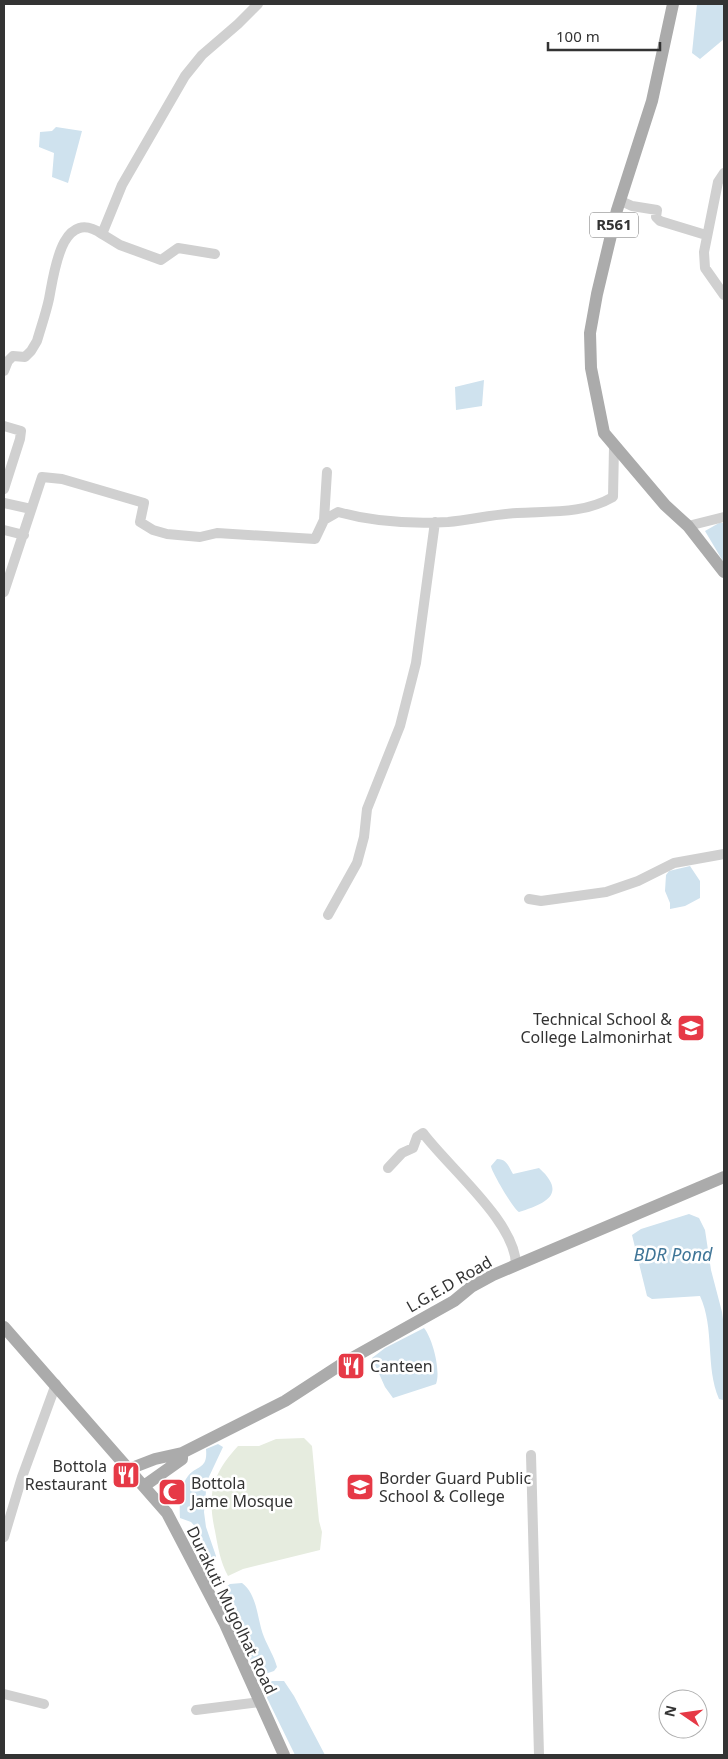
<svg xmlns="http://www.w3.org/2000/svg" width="728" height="1759" font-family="'Noto Sans',sans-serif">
  <rect width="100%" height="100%" fill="#fff"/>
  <path fill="#e6ecdf" d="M304,1438L312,1446L319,1521L322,1532L320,1550L243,1569L228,1576C220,1561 218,1547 215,1531C207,1495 212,1474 238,1446H259L276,1439Z"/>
  <path fill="#cfe2ee" d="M697,4H724V39L700,59L692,53Z
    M56,127L82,131L68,183L52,177L54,153L39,147L40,132L52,131Z
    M484,380L482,406L456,410L455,387Z
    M719,523H724V563L705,531Z
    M690,866L700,881V898L685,906L670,909V903L665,891L666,875L669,871Z
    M497,1159C507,1159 509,1167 513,1174L539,1168C568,1194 545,1204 519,1212C514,1210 491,1171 491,1166Z
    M689,1214L699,1218L705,1230L711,1270L722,1312L724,1327L723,1400L719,1399C705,1366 715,1329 700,1296L652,1299L647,1296L632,1235L641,1229Z
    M424,1328C433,1339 441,1372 436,1384L393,1398L385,1387L372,1358L385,1348Z
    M218,1444L223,1447L207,1481L204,1512L206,1527L216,1556L212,1568L198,1537L200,1532L191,1522L180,1518C179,1506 180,1486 188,1476C197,1465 208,1470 206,1449Z
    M242,1583C258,1595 257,1620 264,1637C268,1647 274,1656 277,1667L274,1671L259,1676L255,1671L221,1591L230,1584Z
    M270,1681H284L294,1696L325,1755H295L267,1698L265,1687Z"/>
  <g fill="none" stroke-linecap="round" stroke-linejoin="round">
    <path stroke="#d0d0d0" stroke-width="10" d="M724,173L718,182L704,252L705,268L724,295
      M621,201L632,206L657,210L656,217L660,221L706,235
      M102,234L120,245L161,260L178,248L215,254
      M4,371L8,361L13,356L25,357L31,351L37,341C41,327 46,313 49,299C54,274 61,206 102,234L122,185L185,76L202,55L238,24L258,4
      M4,426L21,431L20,439L4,489
      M4,503L31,509
      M324,520L327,472
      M688,526L724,517
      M4,530L24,535
      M4,592L42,477L62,479L144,503L140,522L153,530L167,534L200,537L217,533L315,539L324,520L338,512C374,522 412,524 448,522C471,520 494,514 517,513C550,511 584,514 613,497L614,447
      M529,899L541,901L606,892L638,881L674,863L724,854
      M328,915L357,863L364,837L367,809L400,726L416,663L435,522
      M388,1168L402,1153L413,1148L417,1137L423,1133C448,1167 517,1223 516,1266
      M531,1455L539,1755
      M4,1537L22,1477L56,1384
      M4,1694L44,1704
      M196,1710L260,1702"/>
    <path stroke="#ababab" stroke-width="12" d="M673,4L652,101L617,210L597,294L590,333L591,368L604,433L665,505L688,526L724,572
      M4,1327L167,1513L225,1624L284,1755
      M129,1469L155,1459L182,1453L285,1401L345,1362L454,1301L471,1287L493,1275L724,1177
      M144,1486L182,1459V1453"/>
  </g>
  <defs>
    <symbol id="school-square" viewBox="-11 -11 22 22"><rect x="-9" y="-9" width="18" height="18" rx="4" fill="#e63946" stroke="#fff"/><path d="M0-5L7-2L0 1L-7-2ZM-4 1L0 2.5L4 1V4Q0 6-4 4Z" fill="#fff"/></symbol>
    <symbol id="restaurant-square" viewBox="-11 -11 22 22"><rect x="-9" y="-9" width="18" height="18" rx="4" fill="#e63946" stroke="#fff"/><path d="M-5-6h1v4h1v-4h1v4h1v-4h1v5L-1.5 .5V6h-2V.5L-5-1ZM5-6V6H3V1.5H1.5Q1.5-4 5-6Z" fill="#fff"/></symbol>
    <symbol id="mosque-square" viewBox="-11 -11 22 22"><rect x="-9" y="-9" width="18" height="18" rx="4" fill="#e63946" stroke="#fff"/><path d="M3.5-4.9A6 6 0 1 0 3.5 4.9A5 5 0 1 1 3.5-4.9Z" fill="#fff"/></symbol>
  </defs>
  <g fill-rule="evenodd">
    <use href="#school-square" x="675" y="1012" width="32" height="32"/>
    <use href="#restaurant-square" x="335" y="1350" width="32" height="32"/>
    <use href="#restaurant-square" x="110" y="1459" width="32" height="32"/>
    <use href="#school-square" x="344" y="1471" width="32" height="32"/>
    <use href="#mosque-square" x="156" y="1476" width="32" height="32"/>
  </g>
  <g text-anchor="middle" stroke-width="5" stroke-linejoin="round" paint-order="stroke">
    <rect fill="#fff" stroke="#707070" stroke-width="1" x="590" y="212.5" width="48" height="25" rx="4"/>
    <g font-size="15" font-weight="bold" fill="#333">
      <text x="614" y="230">R561</text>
    </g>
    <g font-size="16" fill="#333" stroke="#fff" text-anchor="start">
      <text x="672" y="1025" text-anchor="end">Technical School &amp;<tspan x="672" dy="18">College Lalmonirhat</tspan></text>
      <text x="370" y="1372">Canteen</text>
      <text x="107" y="1472" text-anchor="end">Bottola<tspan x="107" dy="18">Restaurant</tspan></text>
      <text x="379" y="1484">Border Guard Public<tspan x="379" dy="18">School &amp; College</tspan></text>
      <text x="191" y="1489">Bottola<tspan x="191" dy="18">Jame Mosque</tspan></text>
    </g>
    <g font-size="16" fill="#333" stroke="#fff">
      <text transform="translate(449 1284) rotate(-30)" y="6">L.G.E.D Road</text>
      <text transform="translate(232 1610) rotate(64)" y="6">Durakuti Mugolhat Road</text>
    </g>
    <g font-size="18" font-style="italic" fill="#3f7597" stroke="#fff">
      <text x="673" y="1261">BDR Pond</text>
    </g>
  </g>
  <rect width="728" height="1759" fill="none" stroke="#333333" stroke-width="10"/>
  <g transform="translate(683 1714) rotate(283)"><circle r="24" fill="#ffffff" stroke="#adadad"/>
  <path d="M0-4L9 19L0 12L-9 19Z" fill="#e63946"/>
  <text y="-8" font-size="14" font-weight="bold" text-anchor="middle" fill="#333333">N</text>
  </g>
  <path d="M548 42v8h112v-8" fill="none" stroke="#333333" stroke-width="2.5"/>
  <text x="556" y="42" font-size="15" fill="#333333" stroke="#ffffff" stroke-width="4" paint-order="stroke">100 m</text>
</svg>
